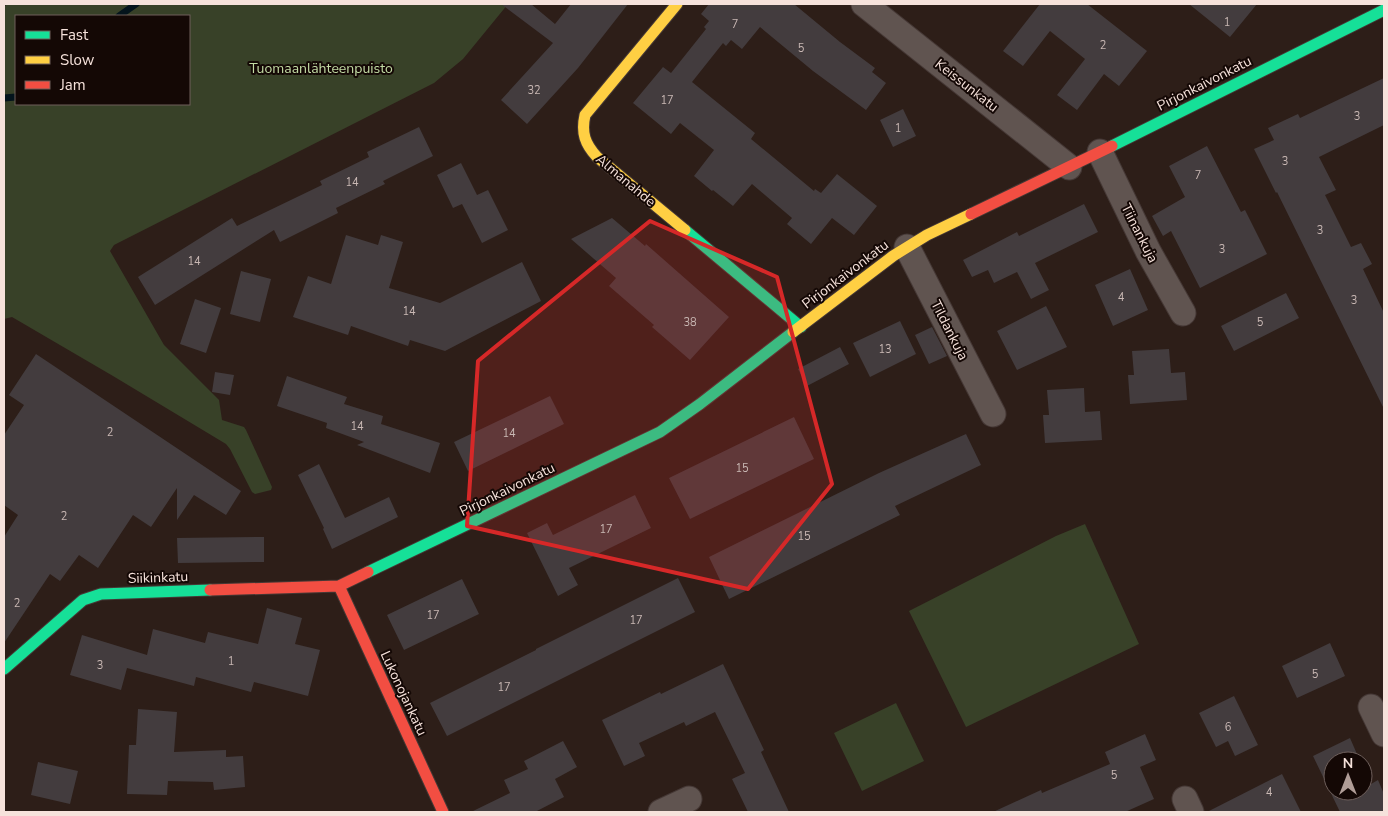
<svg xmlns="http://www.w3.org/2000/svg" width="1388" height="816" font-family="'Nunito Sans',sans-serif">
  <rect width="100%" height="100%" fill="#2d1e18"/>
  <path fill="#384128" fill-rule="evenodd" d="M7,4H508L463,59L434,83L114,245L110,251L164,345L219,400L222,420L244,427L246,430L272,487L271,490L255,494L252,492L230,449L226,444L113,376L12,317L4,319V7ZM16,16H189V104H16Z
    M1085,524L1139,644L966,727L909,611L1056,536Z
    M896,703L924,761L862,791L834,733Z"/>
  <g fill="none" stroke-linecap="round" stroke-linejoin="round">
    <path stroke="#04141c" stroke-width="7" d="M119,16L136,4
      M4,98L16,97"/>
  </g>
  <path fill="#433c3e" d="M501,4H531L555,24L571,4H628L578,68L527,124L501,100L553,43Z
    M709,4H794L840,42L875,68L872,72L886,83L866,110L813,71L760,27L742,49L731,40L726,46L723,43L692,82L755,133L751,139L814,191L815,189L821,193L837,174L877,206L854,235L832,218L811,244L787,224L792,218L752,184L733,206L713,190L712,191L694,176L714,150L680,123L671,134L633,103L663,67L671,73L706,29L704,27L709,21L701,14Z
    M1040,4H1087L1147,51L1119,86L1104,74L1077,110L1057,95L1085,59L1050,31L1023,66L1003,51Z
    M1189,4H1257L1230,37Z
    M1384,78V125L1319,157L1336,190L1325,195L1351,247L1361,243L1372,264L1363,269L1384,313V409L1277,192L1276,193L1254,149L1274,140L1268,128L1298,114L1300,118Z
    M903,109L916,136L893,147L880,120Z
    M419,127L433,156L383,181L385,184L336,208L338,213L280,242L274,230L155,305L138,277L232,218L237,226L322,185L320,181L369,157L367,152Z
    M1207,146L1241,212L1245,210L1267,254L1200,288L1171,231L1163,236L1152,216L1185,197L1169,166Z
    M461,163L477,195L488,190L508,230L482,243L462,204L453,208L437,175Z
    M1084,204L1098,232L1035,263L1049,290L1031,299L1017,272L994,283L988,270L972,277L963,260L1017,232L1019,236Z
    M612,218L645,246L646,244L729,317L690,360L652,327L654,325L609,286L616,278L571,239Z
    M346,235L378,245L381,235L403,242L389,288L440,303L522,262L541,301L445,351L410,340L408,346L351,326L348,335L293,317L308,276L331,284Z
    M1130,269L1148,310L1113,326L1095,285Z
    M241,271L271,279L260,322L230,314Z
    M1286,293L1299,318L1234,351L1221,326Z
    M195,299L221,308L206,353L180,344Z
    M1046,306L1067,347L1017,370L997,331Z
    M900,321L916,354L870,377L853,343Z
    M932,327L947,356L929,364L915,335Z
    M840,347L849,364L807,386L798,369Z
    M1169,349L1171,373L1185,372L1187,400L1130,404L1128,375H1134L1132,351Z
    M36,354L241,491L226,515L194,495L177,520V488L151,527L133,515L98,568L79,555L60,581L50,574L4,643V537L18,515L4,505V435L24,405L9,395Z
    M215,372L234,375L230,395L212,392Z
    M287,376L347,397L344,404L383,416L381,424L440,443L430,473L357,445L364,442L326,428L327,423L277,406Z
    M1084,388L1085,412L1100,411L1102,440L1045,443L1043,415H1049L1047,390Z
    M550,396L564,424L468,471L454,442Z
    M794,417L814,459L690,519L669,478Z
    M966,434L981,465L895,506L900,515L729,599L709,557L879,473Z
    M319,464L345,518L389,497L398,517L332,549L323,529L324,528L298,475Z
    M635,495L651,528L569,568L578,585L558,596L527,533L547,523L553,535Z
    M264,537V562L178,563L177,538Z
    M678,578L695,612L447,736L430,703L536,650V649Z
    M462,579L479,614L404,650L387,615Z
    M267,608L302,618L295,644L320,650L308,696L254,682L251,692L196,677L194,686L127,668L121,690L70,675L82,635L147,655L153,629L205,643L208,632L258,644Z
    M1330,643L1345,676L1297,698L1282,666Z
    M723,664L764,750L761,752L789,812H748L732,779L745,773L715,712L686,726L684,722L639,743L645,756L624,766L602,720L660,692L661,694Z
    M1234,696L1258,745L1235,756L1228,741L1216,747L1199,713Z
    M138,709L177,712L174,752L226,750V757L243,756L245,787L214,790L213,782L168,781L167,795L127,794L129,745H136Z
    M1145,734L1156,760L1140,767L1154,799L1125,812H993L1041,790L1042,793L1110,764L1105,752Z
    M1350,738L1360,761H1333V791H1363V766L1371,784L1378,780L1384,794V812H1340L1313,756Z
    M563,741L577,767L555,779L564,797L535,812H471L510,793L504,780L528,769L524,761Z
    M38,762L78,771L70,804L31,795Z
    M1282,774L1301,812H1207Z"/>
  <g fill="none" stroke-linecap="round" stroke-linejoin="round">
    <defs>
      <path id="street" d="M864,4L1069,167
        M1100,152L1148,251L1183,313
        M907,247L993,414
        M1371,707L1384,734
        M1185,799L1191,812
        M661,812L689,799"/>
      <path id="fast" d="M1112,146L1384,10
        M685,230L801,327
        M368,572L660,432L700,404L793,332
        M4,669L83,600L101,594L210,590"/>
      <path id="slow" d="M677,4L585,115C581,133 585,144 597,157L685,230
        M793,332L893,256L927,235L971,214"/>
      <path id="jam" d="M971,214L1112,146
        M339,586L443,812
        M210,590L339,586L368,572"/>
    </defs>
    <use href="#street" stroke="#453835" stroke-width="27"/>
    <use href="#fast" stroke="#453835" stroke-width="13"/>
    <use href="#slow" stroke="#453835" stroke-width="13"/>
    <use href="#jam" stroke="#453835" stroke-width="13"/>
    <use href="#street" stroke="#605450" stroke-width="25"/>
    <use href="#fast" stroke="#16e098" stroke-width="11"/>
    <use href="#slow" stroke="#ffcf43" stroke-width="11"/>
    <use href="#jam" stroke="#f24e42" stroke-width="11"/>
  </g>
  <path fill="#d62828" fill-opacity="0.2" stroke="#d62828" stroke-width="4" stroke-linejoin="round" d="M650,221L777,277L832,484L748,589L467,526L478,361Z"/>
  <g text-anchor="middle" stroke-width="4" stroke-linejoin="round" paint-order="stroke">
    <g font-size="11" fill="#c9b8b4">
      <text x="1227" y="26">1</text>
      <text x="735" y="28">7</text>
      <text x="1103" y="49">2</text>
      <text x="801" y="52">5</text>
      <text x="534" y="94">32</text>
      <text x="667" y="104">17</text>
      <text x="1357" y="120">3</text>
      <text x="898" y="132">1</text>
      <text x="1285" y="165">3</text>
      <text x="1198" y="179">7</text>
      <text x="352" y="186">14</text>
      <text x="1320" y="234">3</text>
      <text x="1222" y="253">3</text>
      <text x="194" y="265">14</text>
      <text x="1121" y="301">4</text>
      <text x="1354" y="304">3</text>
      <text x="409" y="315">14</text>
      <text x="690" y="326">38</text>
      <text x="1260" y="326">5</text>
      <text x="885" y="353">13</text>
      <text x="357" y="430">14</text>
      <text x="110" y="436">2</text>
      <text x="509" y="437">14</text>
      <text x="742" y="472">15</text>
      <text x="64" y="520">2</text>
      <text x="606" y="533">17</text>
      <text x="804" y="540">15</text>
      <text x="17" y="607">2</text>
      <text x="433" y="619">17</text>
      <text x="636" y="624">17</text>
      <text x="231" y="665">1</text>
      <text x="100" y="669">3</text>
      <text x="1315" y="678">5</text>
      <text x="504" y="691">17</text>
      <text x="1228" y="731">6</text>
      <text x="1114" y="779">5</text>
      <text x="1269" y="796">4</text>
    </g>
    <g font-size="14" fill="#c2daa4" stroke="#140805">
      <text x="321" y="73">Tuomaanlähteenpuisto</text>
    </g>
    <g font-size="14" fill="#f6e2db" stroke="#140805">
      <text transform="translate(1204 83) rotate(-27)" y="5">Pirjonkaivonkatu</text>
      <text transform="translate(967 85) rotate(38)" y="5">Keissunkatu</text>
      <text transform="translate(626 180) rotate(40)" y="5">Almanahde</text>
      <text transform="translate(1140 233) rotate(63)" y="5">Tiinankuja</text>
      <text transform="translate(845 274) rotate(-37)" y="5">Pirjonkaivonkatu</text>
      <text transform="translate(950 330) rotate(63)" y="5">Tildankuja</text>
      <text transform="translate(507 489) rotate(-26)" y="5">Pirjonkaivonkatu</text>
      <text transform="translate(158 577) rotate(-2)" y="5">Siikinkatu</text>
      <text transform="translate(404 693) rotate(65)" y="5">Lukonojankatu</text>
    </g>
  </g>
  <rect width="1388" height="816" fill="none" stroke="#f6e2db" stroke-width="10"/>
  <rect x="15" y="15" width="175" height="90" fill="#140805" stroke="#6e5f5b"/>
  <rect x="25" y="31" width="25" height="8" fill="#16e098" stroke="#6e5f5b"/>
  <text x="60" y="40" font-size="15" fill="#f6e2db">Fast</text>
  <rect x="25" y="56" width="25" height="8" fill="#ffcf43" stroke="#6e5f5b"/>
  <text x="60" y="65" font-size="15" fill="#f6e2db">Slow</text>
  <rect x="25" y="81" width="25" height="8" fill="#f24e42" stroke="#6e5f5b"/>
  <text x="60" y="90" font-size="15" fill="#f6e2db">Jam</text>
  <g transform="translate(1348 776)"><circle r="24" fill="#140805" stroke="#6e5f5b"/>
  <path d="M0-4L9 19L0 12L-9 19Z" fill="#b09d97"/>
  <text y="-8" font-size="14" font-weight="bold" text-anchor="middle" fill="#f6e2db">N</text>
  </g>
</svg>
